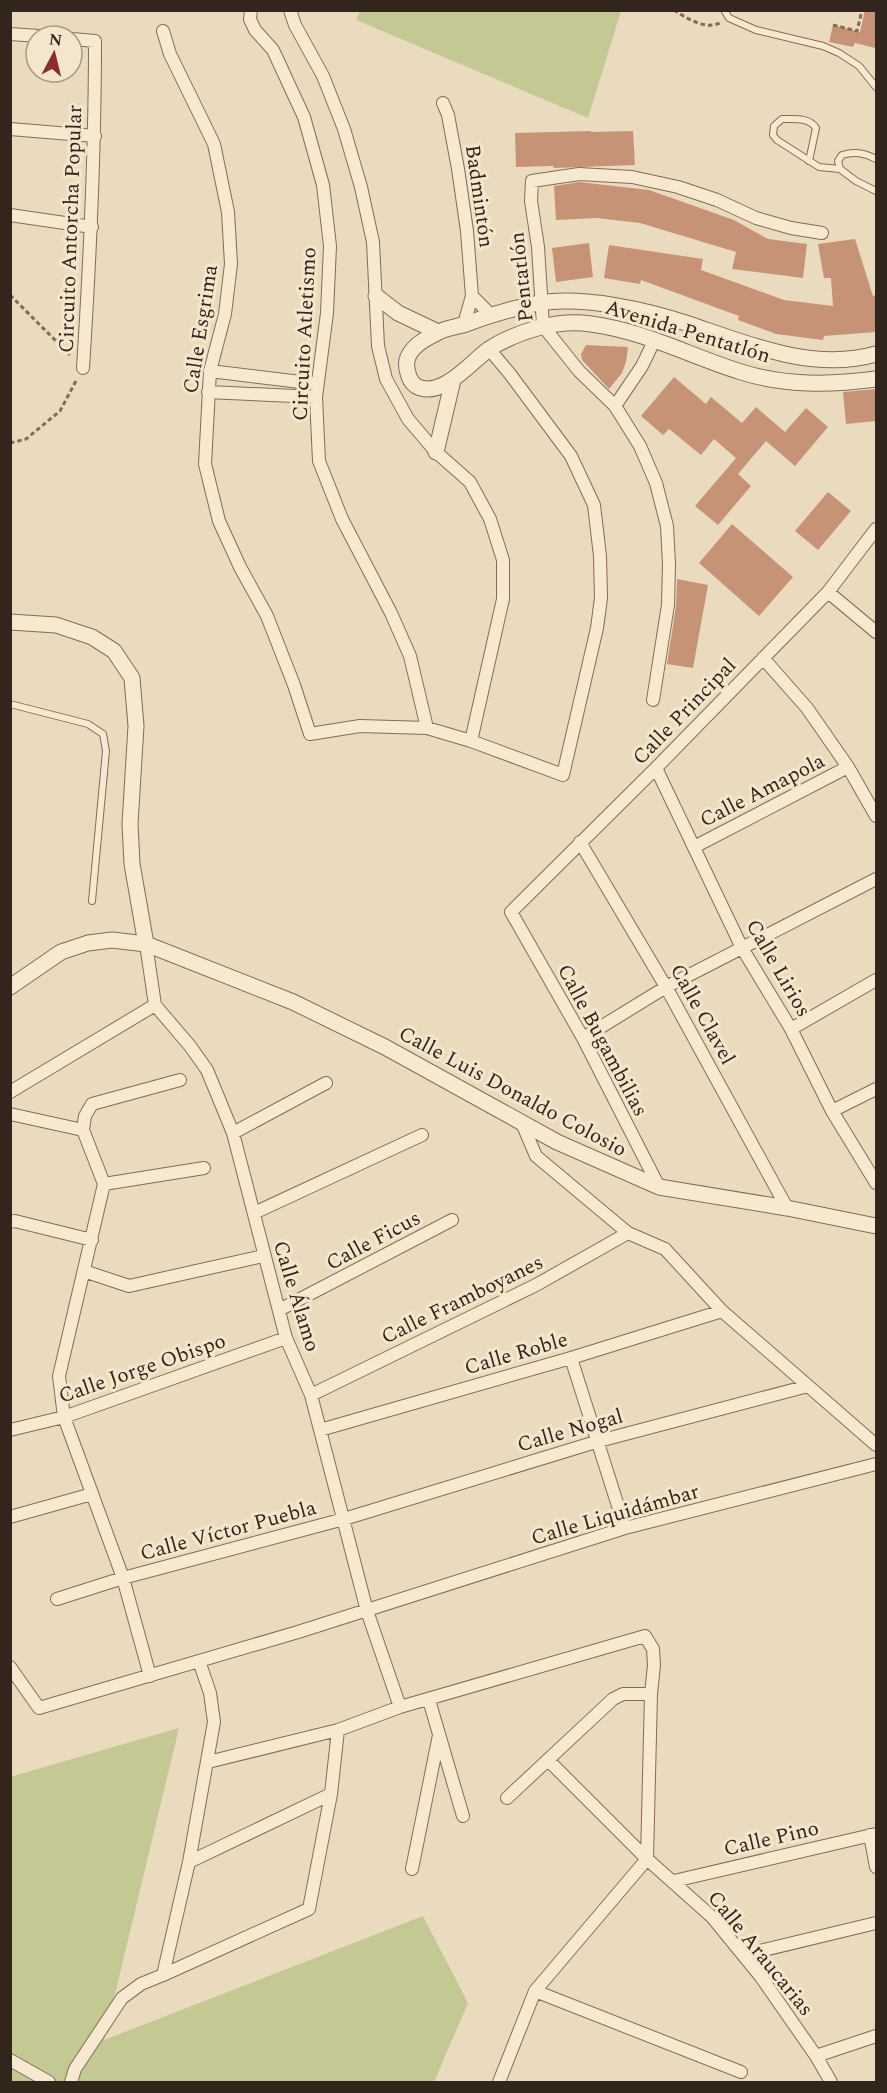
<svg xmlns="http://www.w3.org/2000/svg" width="887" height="2093" font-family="Spectral,serif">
  <rect width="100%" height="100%" fill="#ebdbbe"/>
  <path fill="#c4c893" d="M360,11V10L621,11L588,118L356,20Z
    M179,1728L104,2040L423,1916L468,2003L434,2082H11L10,1777Z"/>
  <path fill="#c79376" d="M865,10H876V40L875,48L855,43L853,47L829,42L833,25L860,32Z
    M591,131V132L633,131L635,165L554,168L553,166L516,167L515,133Z
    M579,182L649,190L734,220L768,239L807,244L803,278L732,269L736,252L640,223L597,218L556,220L554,186Z
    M855,239L873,296L876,295V332L824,336L823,340L776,334L738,320L739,316L641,280L640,284L604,278L609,245L703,259L701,270L784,300L833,306L831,278H824L818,244Z
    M589,243L593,277L556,282L552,248Z
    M586,345L628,347L626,362L622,373L609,389L582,360L581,354Z
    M674,377L706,404L711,397L742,423L756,407L785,432L806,408L828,427L795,466L766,441L738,474L751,486L718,525L695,506L736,458L714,439L701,455L669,429L663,435L641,416Z
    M876,389V421L846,424L843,392Z
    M828,492L851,511L818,550L795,531Z
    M732,524L793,577L759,616L699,563Z
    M677,579L708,585L693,668L667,664L676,606Z"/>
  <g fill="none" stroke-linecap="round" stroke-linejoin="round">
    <defs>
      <path id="service" d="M724,10L729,18L756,30L823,46L839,53L859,66L876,87
        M809,161L816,128C809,117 794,119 782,119L774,126L773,135L777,140L819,167L840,169L856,181L876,191
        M840,169L838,161L842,155C855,151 864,153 876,159
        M10,704L88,724L103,734L106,751L92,901"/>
      <path id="minor" d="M251,10L250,19L255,30L273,50L304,117L323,185L330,246L327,313L316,397L319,461L342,519L391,613L410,656L427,728
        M290,10L295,25L323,76L344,129L361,187L373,242L378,346L386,379L408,419L436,452L470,482L490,519L503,560V599L471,741
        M163,31L170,54L214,144L228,212L231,264L225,314L210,371L205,464L219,521L240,567L267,616L294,685L310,734L360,726L427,728L471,741L563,775L597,628L601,598L600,556L594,505L571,456L510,374L489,349
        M10,34L39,36
        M72,39L95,41C95,150 90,259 83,368
        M443,103L448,115L458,169L467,231L472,296L464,324
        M10,129L95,136
        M10,215L92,227
        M472,296L491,315
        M210,371L317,384
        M208,392L316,397
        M615,406L642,366L655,339
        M828,592L876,632
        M763,658L807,708L848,767L876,816
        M653,700L668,605L669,564L667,526L656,483L640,446L615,406L579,371L543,326L538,247L531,201L532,181L579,174L632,177L678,187L717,200L756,218L791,228L822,233
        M656,768L742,948L791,1029L832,1111L876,1183
        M580,842L666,987L787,1208
        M694,847L848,767
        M146,944L155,1005L190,1046L207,1070L233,1133L286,1338L311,1395L367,1611L400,1707
        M791,1029L876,980
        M583,1038L666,987L876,879
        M10,1092L155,1005
        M832,1111L876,1089
        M10,1114L83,1130
        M521,1121L536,1156L628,1233L665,1249L722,1311L876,1445
        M83,1130L104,1184L59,1376L64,1417L123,1578L150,1676
        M83,1130L85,1116L92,1104L180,1080
        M233,1133L326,1083
        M104,1184L204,1168
        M659,1187L583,1038L511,912L656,768L828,592L876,529
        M254,1213L422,1135
        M10,1222L15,1221L92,1240
        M84,1271L129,1286L263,1256
        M279,1310L452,1220
        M571,1358L625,1528
        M311,1395L536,1285L628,1233
        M10,1430L64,1417L286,1338
        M320,1430L571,1358L722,1311
        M10,1517L92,1494
        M57,1599L123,1578L344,1519L599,1441L808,1386
        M10,1667L39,1708L298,1632L625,1528L876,1464
        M429,1700L463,1816
        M548,1760L647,1859L712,1917L761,1977L816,2056L831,2082
        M208,1762L338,1730L400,1707L645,1636L653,1649L654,1665L651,1694L647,1859L535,1991L499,2082
        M507,1798L613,1699L623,1694H651
        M870,1835L876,1867
        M189,1862L331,1794L338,1730
        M412,1869L439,1735
        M674,1881L876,1834
        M743,1955L876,1923
        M163,1975L309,1909L331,1794
        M535,1991L741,2072
        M816,2056L876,2036
        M10,2060L49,2082
        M71,2082L75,2069L122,1998L141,1984L163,1975L189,1862L214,1722L210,1693L199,1661"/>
      <path id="tertiary" d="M376,296L398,313L438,332
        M876,354C813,372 748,344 689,324C646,310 585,296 539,303C514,308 490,315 466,324C456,327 445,328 437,333C420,341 401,353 408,373C409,378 412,383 416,386C441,400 472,361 489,349C518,331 557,319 591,324C644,331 690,356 741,372C786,386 830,385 876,379
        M436,452L453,380
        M10,622L56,625L92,637L114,651L132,678L136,726L130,824L132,864L146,944
        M10,987L61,952L88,943L112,940L146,944L293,1002L385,1047L557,1142L659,1187L787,1208L876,1226"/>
    </defs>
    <use href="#service" stroke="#826c58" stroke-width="8"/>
    <use href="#minor" stroke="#826c58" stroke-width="14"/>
    <use href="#tertiary" stroke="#826c58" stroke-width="17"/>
    <path stroke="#826c58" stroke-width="3" stroke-dasharray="4.5 3" stroke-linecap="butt" d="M674,10C688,19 706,31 722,22
      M833,25L857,31L862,10
      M10,295L70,355
      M10,443L26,439L60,411L77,379"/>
    <use href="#service" stroke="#f6e9d0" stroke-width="6"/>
    <use href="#minor" stroke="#f6e9d0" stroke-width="12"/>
    <use href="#tertiary" stroke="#f6e9d0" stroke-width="15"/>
  </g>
  <g text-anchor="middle" stroke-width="6" stroke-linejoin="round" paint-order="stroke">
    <g font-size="21" fill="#32251c" stroke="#f3e6cd">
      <text transform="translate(480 196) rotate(82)" y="7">Badmintón</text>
      <text transform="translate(70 229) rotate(-88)" y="7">Circuito Antorcha Popular</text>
      <text transform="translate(521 277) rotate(-96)" y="7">Pentatlón</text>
      <text transform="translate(200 329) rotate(-81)" y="7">Calle Esgrima</text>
      <text transform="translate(688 331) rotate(17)" y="7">Avenida Pentatlón</text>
      <text transform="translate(304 334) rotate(-87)" y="7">Circuito Atletismo</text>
      <text transform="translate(684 711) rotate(-46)" y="7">Calle Principal</text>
      <text transform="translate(762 790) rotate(-27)" y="7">Calle Amapola</text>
      <text transform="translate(779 968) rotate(60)" y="7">Calle Lirios</text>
      <text transform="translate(703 1014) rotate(61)" y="7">Calle Clavel</text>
      <text transform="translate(603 1040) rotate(62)" y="7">Calle Bugambilias</text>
      <text transform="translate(513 1091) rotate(28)" y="7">Calle Luis Donaldo Colosio</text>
      <text transform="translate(373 1240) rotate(-28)" y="7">Calle Ficus</text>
      <text transform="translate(297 1296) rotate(73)" y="7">Calle Álamo</text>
      <text transform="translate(462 1299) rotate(-26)" y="7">Calle Framboyanes</text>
      <text transform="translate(516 1353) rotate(-16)" y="7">Calle Roble</text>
      <text transform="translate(142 1368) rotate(-19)" y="7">Calle Jorge Obispo</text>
      <text transform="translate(570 1430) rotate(-16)" y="7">Calle Nogal</text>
      <text transform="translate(615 1514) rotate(-16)" y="7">Calle Liquidámbar</text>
      <text transform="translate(228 1530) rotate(-15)" y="7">Calle Víctor Puebla</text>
      <text transform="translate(771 1838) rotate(-13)" y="7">Calle Pino</text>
      <text transform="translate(761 1953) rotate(51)" y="7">Calle Araucarias</text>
    </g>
  </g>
  <rect width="887" height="2093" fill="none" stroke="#32251c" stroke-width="24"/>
  <g transform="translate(54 54) rotate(7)"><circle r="28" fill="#f3e6cd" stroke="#a69986" stroke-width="1.5"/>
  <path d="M0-4.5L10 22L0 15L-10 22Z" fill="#8d2b32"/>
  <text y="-9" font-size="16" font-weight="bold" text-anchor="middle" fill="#32251c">N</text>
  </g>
</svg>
